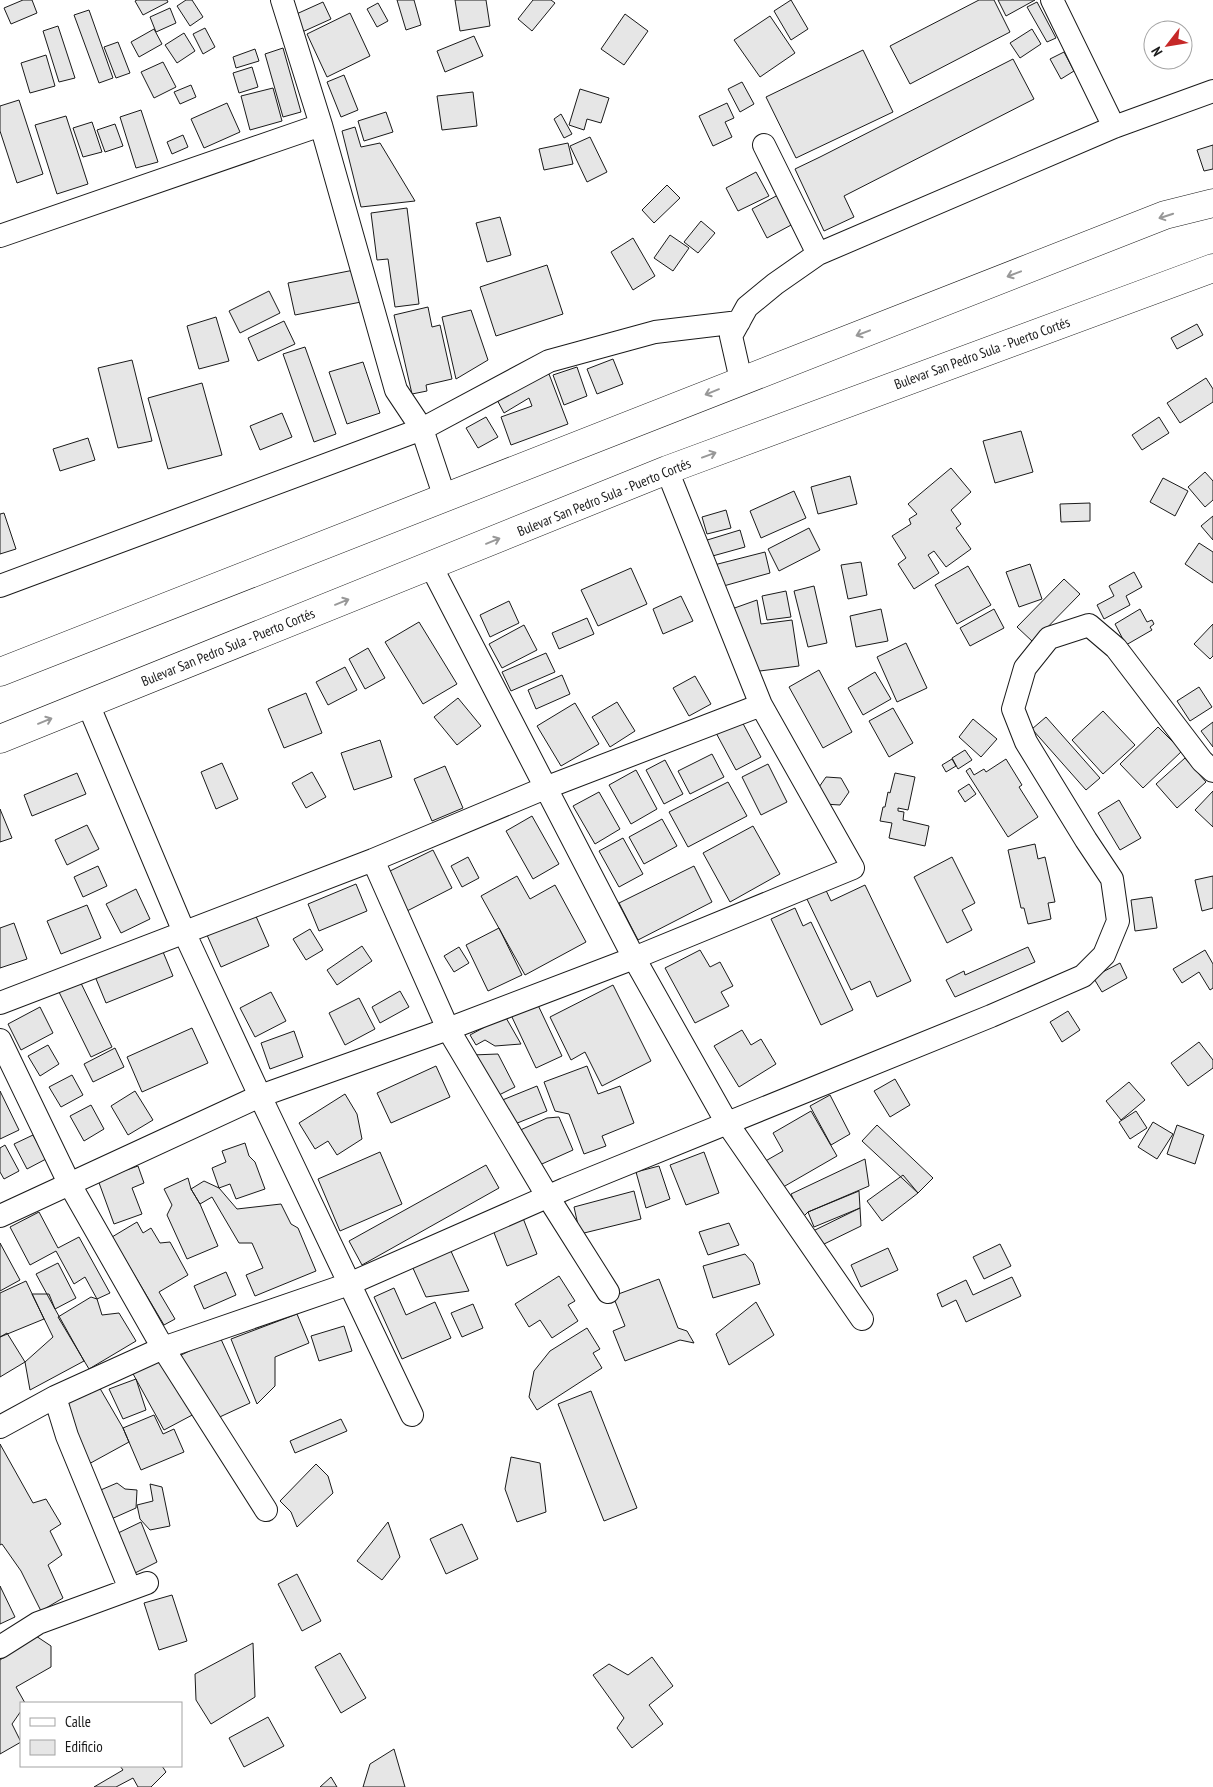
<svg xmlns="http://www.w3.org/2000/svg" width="1213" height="1787" font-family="'PT Sans Narrow',sans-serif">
  <rect width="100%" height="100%" fill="#fff"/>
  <path fill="#e6e6e6" stroke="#1a1a1a" d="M23,0H32L37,13L11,24L4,8Z
    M137,0H167L168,2L143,15L135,1Z
    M186,0H192L203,17L190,26L177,6Z
    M397,0H414L421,25L406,30Z
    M455,0H486L490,26L460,31Z
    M533,0H551L555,3L532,31L518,19Z
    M791,0L808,29L791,40L774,11Z
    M979,0H994L1010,32L910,84L890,46Z
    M998,0H1035L1006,16Z
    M323,2L331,19L300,33L292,16Z
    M1037,2L1056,38L1047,42L1027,7Z
    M378,3L388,21L377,27L367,9Z
    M170,8L176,23L156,32L150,17Z
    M89,10L113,78L99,83L74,15Z
    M350,13L370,56L327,77L307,34Z
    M625,14L648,31L624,65L601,49Z
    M770,16L795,53L760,77L734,40Z
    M58,26L75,78L59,82L43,31Z
    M205,28L215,47L203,54L193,34Z
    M154,29L162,44L139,57L131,42Z
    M1032,29L1041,44L1020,58L1010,43Z
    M184,33L195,51L177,63L165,45Z
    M474,36L483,56L445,72L437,51Z
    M118,42L130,73L116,78L104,47Z
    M283,48L301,112L283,117L265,54Z
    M255,49L259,61L236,68L233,57Z
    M863,50L893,112L796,158L766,97Z
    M1064,52L1074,71L1061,79L1050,59Z
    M46,55L55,86L30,93L21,63Z
    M1013,59L1034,99L844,196L854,217L824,231L795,169L820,157Z
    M163,62L176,87L154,98L141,72Z
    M252,67L258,87L239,93L233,73Z
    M344,75L358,110L341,117L327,82Z
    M742,82L754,104L740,112L728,89Z
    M191,85L196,97L180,104L174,92Z
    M273,88L282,121L250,130L241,96Z
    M580,89L609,98L601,123L587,119L584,130L569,125Z
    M473,92L477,126L442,130L437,96Z
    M19,100L43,174L17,183L0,131V106Z
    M227,103L240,132L204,148L191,119Z
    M727,103L734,118L725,122L732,137L713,146L699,116Z
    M141,110L158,162L136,168L120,117Z
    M386,112L393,132L364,141L358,121Z
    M561,114L572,134L564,138L554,119Z
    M66,116L88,184L57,194L35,125Z
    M92,122L102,152L83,157L73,128Z
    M115,124L123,146L105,152L97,130Z
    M355,127L361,147L380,143L415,201L361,207L342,131Z
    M183,135L188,147L172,154L167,142Z
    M590,137L607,172L587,182L570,146Z
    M568,143L573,164L544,170L539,149Z
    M1213,145V169L1204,171L1197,150Z
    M756,172L769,196L738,211L726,188Z
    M667,185L680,198L654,223L642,210Z
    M778,195L793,224L767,238L752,209Z
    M407,208L419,304L395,307L388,259L377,260L371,213Z
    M500,217L511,255L487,262L476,223Z
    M701,221L715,233L698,253L684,242Z
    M670,235L689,248L673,271L654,258Z
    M633,238L655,276L633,290L611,252Z
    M547,265L563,314L496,336L480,287Z
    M354,270L361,302L295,315L288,283Z
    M269,291L280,313L240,333L229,311Z
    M428,307L432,327L440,325L452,379L426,385L427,391L412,394L394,315Z
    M471,310L488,360L456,379L442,317Z
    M216,317L229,361L199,369L187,326Z
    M284,321L295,344L258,361L248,338Z
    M1197,324L1203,335L1177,349L1171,338Z
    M305,347L336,434L314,442L283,354Z
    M613,359L623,384L597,394L587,369Z
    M132,360L152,441L118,448L98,368Z
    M363,362L380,413L347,424L329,372Z
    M577,367L587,396L564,405L553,375Z
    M549,374L568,424L511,445L501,417L532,406L529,398L504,413L495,396L520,383Z
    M1206,378L1213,389V402L1180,423L1167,403Z
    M202,383L222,455L168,469L148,398Z
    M282,413L292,437L260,450L250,426Z
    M486,417L498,437L478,448L466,428Z
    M1159,417L1169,433L1142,450L1132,435Z
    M1021,431L1033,472L995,483L983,441Z
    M88,438L95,460L60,471L53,449Z
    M951,468L971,492L951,510L961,524L956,528L971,549L946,567L934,551L928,555L939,573L914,589L898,564L906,558L892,536L911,524L909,519L917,514L908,504Z
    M1205,472L1213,481V500L1205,507L1188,487Z
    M850,476L857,504L818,514L811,487Z
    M1163,478L1188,491L1175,516L1150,502Z
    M794,491L806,518L761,538L750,511Z
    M1090,503V521L1061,522L1060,504Z
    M726,510L731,528L707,534L702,517Z
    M4,513L16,549L0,554V514Z
    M1213,516V540L1201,526Z
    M809,528L820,550L779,571L768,549Z
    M740,530L745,547L709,557L704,541Z
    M1199,543L1213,552V583L1185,564Z
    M765,552L770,573L720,587L714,565Z
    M861,562L867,595L848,599L841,565Z
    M1030,564L1042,599L1019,607L1006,572Z
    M968,566L991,605L957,624L935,585Z
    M631,568L647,604L598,626L581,590Z
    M1134,572L1142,587L1126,596L1130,605L1104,619L1097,605L1114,596L1109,586Z
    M1064,579L1080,594L1033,642L1017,627Z
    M814,586L827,643L808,647L794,591Z
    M786,591L791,617L767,620L762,596Z
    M681,596L693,621L663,634L653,609Z
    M757,600L761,624L792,620L799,666L752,672L729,610Z
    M509,601L519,623L490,637L480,615Z
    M881,609L888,641L856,647L850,616Z
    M994,609L1004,628L970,646L960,628Z
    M1140,609L1147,622L1152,620L1154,624L1150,627L1152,630L1126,645L1115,624Z
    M587,618L594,634L559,649L552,633Z
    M419,622L457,684L423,704L385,642Z
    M1213,624V656L1210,659L1194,644Z
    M524,625L537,650L502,668L489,644Z
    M906,643L927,688L897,702L877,657Z
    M368,648L385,678L365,689L349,659Z
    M546,653L555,672L511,691L502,672Z
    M345,667L357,690L328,705L316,682Z
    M819,670L852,732L823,748L789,687Z
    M875,672L891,699L863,715L848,688Z
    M562,675L570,694L536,709L528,690Z
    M695,676L711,704L689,716L673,688Z
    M1199,687L1212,707L1190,721L1177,701Z
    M306,693L322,733L284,748L268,709Z
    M458,698L481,726L457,745L434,717Z
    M617,702L635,731L610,747L592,717Z
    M575,703L599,744L561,766L537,726Z
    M893,708L913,743L889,757L869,721Z
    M1103,711L1135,745L1103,774L1072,740Z
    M1046,717L1100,778L1086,790L1032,729Z
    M740,718L761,757L736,770L715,731Z
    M973,719L997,739L981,757L959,737Z
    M1213,722V747L1201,731Z
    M1158,727L1182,751L1143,788L1120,764Z
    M380,740L392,777L354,790L341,753Z
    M965,750L972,760L958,769L952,758Z
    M712,754L724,777L690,794L678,771Z
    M1185,758L1206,782L1177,808L1156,784Z
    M952,759L956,766L946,772L942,765Z
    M1006,759L1022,785L1019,787L1038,817L1008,837L966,771L970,768L974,775L984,769L986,772Z
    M665,760L683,794L664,804L646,770Z
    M222,763L238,799L216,809L201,772Z
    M768,764L787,802L761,815L742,777Z
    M445,766L463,808L432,821L414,779Z
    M636,770L657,809L631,824L609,785Z
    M312,772L326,797L306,808L292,783Z
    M77,773L86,794L32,816L24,795Z
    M895,773L915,777L908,810L898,808V811L904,812L903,820L929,826L925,846L889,838L892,823L880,821L883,807H885L888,792L890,793Z
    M826,777L841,778L849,792L840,805L824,804L817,790Z
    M728,782L747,816L688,847L669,812Z
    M969,784L976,794L965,802L958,791Z
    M1213,791V827L1195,810Z
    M599,792L620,829L595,844L573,806Z
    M1119,800L1141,838L1120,850L1098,813Z
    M0,809L12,838L0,842Z
    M532,816L559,864L533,879L506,831Z
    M662,819L677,846L644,864L629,837Z
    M87,825L99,849L67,865L55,840Z
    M753,826L780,874L730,902L703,853Z
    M623,838L643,874L619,887L599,851Z
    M1035,844L1038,859L1045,857L1055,902L1048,903L1051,919L1028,924L1024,908H1021L1008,850Z
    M433,850L452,888L407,911L388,872Z
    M468,857L479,878L462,887L451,866Z
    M952,857L975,903L962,910L972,930L947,943L914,877Z
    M98,866L107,886L83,897L74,877Z
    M694,866L712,902L638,940L619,903Z
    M517,876L530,899L555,885L586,942L525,975L481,896Z
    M1213,876V908L1202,911L1195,880Z
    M356,884L367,911L319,931L308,904Z
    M823,884L831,901L865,885L911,981L877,997L870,981L851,990L804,893Z
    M136,889L150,919L121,933L106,904Z
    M1152,897L1157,928L1135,931L1131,900Z
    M87,905L101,938L61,954L47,921Z
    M795,908L803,926L811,922L853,1010L821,1025L771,919Z
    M255,914L269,946L221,967L207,935Z
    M14,923L27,959L0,968V928Z
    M499,928L522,975L488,991L466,945Z
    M310,929L323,950L306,960L293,939Z
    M362,946L372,961L337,985L327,970Z
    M161,947L173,976L106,1003L94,974Z
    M459,947L469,963L454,972L444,956Z
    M1028,947L1035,962L955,997L946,980L964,971L965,975Z
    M700,950L710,967L720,962L733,986L721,992L729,1006L695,1023L665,968Z
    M1205,950L1213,964V988L1210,990L1199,972L1182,983L1173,969Z
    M1120,963L1127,978L1102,992L1093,977Z
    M78,977L112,1047L91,1057L57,988Z
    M613,985L651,1061L602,1086L585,1052L571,1060L550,1017Z
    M400,991L409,1007L380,1023L372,1007Z
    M271,992L286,1021L255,1037L240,1008Z
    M359,998L375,1029L345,1045L329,1013Z
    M537,1003L562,1056L536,1068L511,1015Z
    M40,1007L53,1033L21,1050L8,1024Z
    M1068,1011L1080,1030L1062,1042L1050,1022Z
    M505,1016L521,1044L495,1046L485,1040L476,1045L470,1035Z
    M192,1028L208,1063L142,1092L127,1057Z
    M742,1030L751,1045L761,1039L776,1064L739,1087L714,1046Z
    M294,1031L303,1057L270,1069L261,1043Z
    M1199,1042L1213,1060V1068L1188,1086L1171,1063Z
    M48,1045L59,1064L40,1076L28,1056Z
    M115,1048L124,1067L93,1082L84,1064Z
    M498,1054L515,1087L493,1098L472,1055Z
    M436,1066L450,1097L391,1123L377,1093Z
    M587,1066L598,1094L620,1086L634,1123L602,1136L606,1146L584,1154L569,1114L555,1111L544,1082Z
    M72,1075L83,1095L61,1107L49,1087Z
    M895,1079L910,1105L890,1117L874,1091Z
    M1129,1082L1145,1100L1121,1120L1106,1101Z
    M537,1086L547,1111L510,1126L500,1101Z
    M0,1091L19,1130L0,1139Z
    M135,1091L153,1120L128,1135L111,1106Z
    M345,1094L357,1114L362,1139L337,1155L328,1141L315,1149L299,1123Z
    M830,1095L850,1134L831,1145L810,1106Z
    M91,1105L104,1129L84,1141L70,1116Z
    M811,1111L837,1156L778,1190L762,1163L783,1151L773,1133Z
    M1136,1111L1147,1128L1130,1139L1119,1122Z
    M559,1117L573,1150L533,1168L516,1132L547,1118Z
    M1153,1122L1173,1134L1157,1159L1138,1147Z
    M877,1125L933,1178L918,1193L862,1141Z
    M1177,1125L1204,1135L1195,1164L1167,1154Z
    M33,1135L46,1159L27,1169L14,1144Z
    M245,1143L249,1156L255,1162L265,1189L236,1199L230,1184L219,1188L212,1168L226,1162L222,1151Z
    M5,1145L19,1171L4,1179L0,1172V1148Z
    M380,1152L402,1204L340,1231L318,1179Z
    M704,1152L719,1193L686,1205L670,1165Z
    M865,1159L869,1186L808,1212L802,1218L791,1194Z
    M486,1165L499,1188L362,1265L349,1241Z
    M138,1166L144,1183L132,1188L142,1214L114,1224L98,1180Z
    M659,1166L670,1199L646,1208L636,1172Z
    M903,1175L918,1193L882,1221L867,1201Z
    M188,1178L191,1189L200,1204L218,1246L187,1259L167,1215L172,1205L164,1189Z
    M204,1181L219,1188L237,1209L281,1204L291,1224L298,1228L316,1271L255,1296L246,1275L263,1268L252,1243H239L212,1197L200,1204L191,1189Z
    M634,1191L641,1219L580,1234L574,1207Z
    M859,1191L860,1208L814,1227L808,1212Z
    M860,1208L861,1226L820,1246L813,1231Z
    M39,1212L58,1248L79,1237L110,1293L97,1299L85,1277L74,1284L56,1251L30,1265L10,1227Z
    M521,1213L537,1254L507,1266L491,1225Z
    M137,1222L143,1233L151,1228L160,1243L170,1242L188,1275L159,1292L175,1319L164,1325L112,1237Z
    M729,1223L739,1245L708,1255L699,1232Z
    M0,1243L20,1280L0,1291Z
    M1000,1244L1011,1266L984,1279L973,1257Z
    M888,1248L898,1270L861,1287L851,1265Z
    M450,1249L469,1291L426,1297L412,1266Z
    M745,1254L753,1263L760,1284L713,1298L703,1266Z
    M58,1263L76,1298L55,1309L36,1274Z
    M226,1272L236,1295L204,1309L194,1286Z
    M559,1276L575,1301L568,1305L578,1321L552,1338L540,1320L529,1327L515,1304Z
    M1012,1277L1021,1296L966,1322L956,1300L942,1307L937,1294L966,1280L973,1295Z
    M659,1279L678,1328L687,1331L694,1343L680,1340L625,1361L613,1331L625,1326L613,1296Z
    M26,1281L44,1319L0,1337V1293Z
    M394,1288L406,1315L435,1302L451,1338L402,1359L374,1297Z
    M32,1294H49L55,1309L84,1361L30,1390L25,1362L53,1337Z
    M91,1297L97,1299L102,1315L119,1313L136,1341L89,1369L58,1317Z
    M756,1302L774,1335L729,1365L716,1334Z
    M473,1304L483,1328L462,1337L451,1313Z
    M297,1314L309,1343L275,1357V1386L257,1404L231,1339Z
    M344,1326L352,1351L319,1361L311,1336Z
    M587,1328L600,1349L593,1353L602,1368L537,1410L529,1397L534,1371L550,1351Z
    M7,1333L25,1362L0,1377V1337Z
    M220,1337L250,1403L211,1421L181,1355Z
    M165,1355L196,1413L164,1430L132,1372Z
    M136,1379L146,1410L123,1419L109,1389Z
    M98,1385L123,1428L129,1442L87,1465L64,1403Z
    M591,1391L637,1508L604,1521L558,1404Z
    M154,1415L163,1434L174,1429L184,1452L141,1470L123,1428Z
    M341,1419L347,1431L295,1453L290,1441Z
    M0,1444L33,1503L46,1499L61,1524L50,1531L62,1555L48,1565L63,1598L41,1611L21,1571L2,1544L0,1545Z
    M511,1457L540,1463L546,1512L517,1522L505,1489Z
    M316,1464L328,1476L333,1493L297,1527L291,1512L280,1501Z
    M117,1483L125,1489L137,1490L136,1508L109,1520L96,1492Z
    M150,1484L162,1487L170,1526L150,1530L140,1519L137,1505L153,1501Z
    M141,1522L157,1562L127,1577L116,1534Z
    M388,1522L400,1557L382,1580L357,1561Z
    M462,1524L478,1559L446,1574L430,1539Z
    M297,1574L321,1621L302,1631L278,1584Z
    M0,1586L15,1617L0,1624Z
    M172,1595L187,1641L159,1650L144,1603Z
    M36,1636L51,1646V1667L16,1687L25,1703H21V1711L12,1724L21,1742L0,1754V1660Z
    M253,1643L255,1697L211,1724L196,1700L195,1674Z
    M340,1653L366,1698L341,1713L315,1667Z
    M652,1657L673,1686L649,1705L663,1724L632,1748L617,1728L624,1718L593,1675L609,1664L628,1675Z
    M268,1717L284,1746L244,1767L229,1738Z
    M394,1749L405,1787H363L370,1764Z
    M120,1766H162L166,1772L151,1787H138L133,1778L116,1787H94L123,1770Z
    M331,1777L337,1787H320Z"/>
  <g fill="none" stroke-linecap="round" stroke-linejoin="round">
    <defs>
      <path id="street" d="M282,0L321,125L396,390L422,429L445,498
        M1052,0L1114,127
        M764,145L818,254
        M0,236L321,125
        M741,380L731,336L747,307L775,284L818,254L1114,127L1213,91
        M431,566L634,958L727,1123L862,1319
        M0,586L422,429L549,361L655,332L739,322
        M88,704L184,932L260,1096L412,1415
        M373,860L448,1029L548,1197L608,1292
        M0,1003L373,860L545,788L761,705
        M0,1040L69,1183L163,1348L266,1510
        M0,1216L260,1096L448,1029L634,958L853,868L761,705L667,470
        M55,1397L67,1436L130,1589
        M0,1427L55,1397L163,1348L349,1284L565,1189L991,1016L1083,976L1104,955L1118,921L1112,879L1086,840L1026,742L1013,709L1025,668L1049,638L1089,625L1116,648L1202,761L1213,771
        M0,1647L38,1623L147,1583"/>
      <path id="highway" d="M0,672L1165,215L1213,203
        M0,739L667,470L1213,268"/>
    </defs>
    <use href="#street" stroke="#1a1a1a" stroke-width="24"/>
    <use href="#highway" stroke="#1a1a1a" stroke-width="29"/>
    <use href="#street" stroke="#fff" stroke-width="22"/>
    <use href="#highway" stroke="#fff" stroke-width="28"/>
  </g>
  <defs><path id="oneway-shaft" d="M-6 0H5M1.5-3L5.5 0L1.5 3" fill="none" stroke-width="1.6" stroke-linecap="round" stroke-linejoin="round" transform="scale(1.25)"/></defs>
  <g stroke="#989898">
    <use href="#oneway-shaft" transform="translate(1166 216) rotate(162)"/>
    <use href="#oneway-shaft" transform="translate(1014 274) rotate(159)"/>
    <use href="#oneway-shaft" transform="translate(863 333) rotate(159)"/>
    <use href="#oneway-shaft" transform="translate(712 392) rotate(158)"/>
    <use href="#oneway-shaft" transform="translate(709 455) rotate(-20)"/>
    <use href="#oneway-shaft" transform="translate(493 541) rotate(-22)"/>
    <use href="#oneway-shaft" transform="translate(342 602) rotate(-22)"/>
    <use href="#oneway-shaft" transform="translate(45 721) rotate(-22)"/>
  </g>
  <g text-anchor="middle" stroke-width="4" stroke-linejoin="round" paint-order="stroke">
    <g font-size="14" fill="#1a1a1a" stroke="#fff">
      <text transform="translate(982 353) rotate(-20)" y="5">Bulevar San Pedro Sula - Puerto Cortés</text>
      <text transform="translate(604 497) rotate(-22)" y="5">Bulevar San Pedro Sula - Puerto Cortés</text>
      <text transform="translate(228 647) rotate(-22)" y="5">Bulevar San Pedro Sula - Puerto Cortés</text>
    </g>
  </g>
  <rect x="20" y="1702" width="162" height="65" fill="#ffffff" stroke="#a3a3a3"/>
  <rect x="30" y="1718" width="25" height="8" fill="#ffffff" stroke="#a3a3a3"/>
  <text x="65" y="1727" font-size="15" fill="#1a1a1a">Calle</text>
  <rect x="30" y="1740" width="25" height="15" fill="#e6e6e6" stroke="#a3a3a3"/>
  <text x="65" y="1752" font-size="15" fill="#1a1a1a">Edificio</text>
  <g transform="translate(1168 45) rotate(239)"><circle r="24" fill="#ffffff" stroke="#a3a3a3"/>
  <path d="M0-4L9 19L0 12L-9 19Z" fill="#c62828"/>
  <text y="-8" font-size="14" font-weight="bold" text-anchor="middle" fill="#1a1a1a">N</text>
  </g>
</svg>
